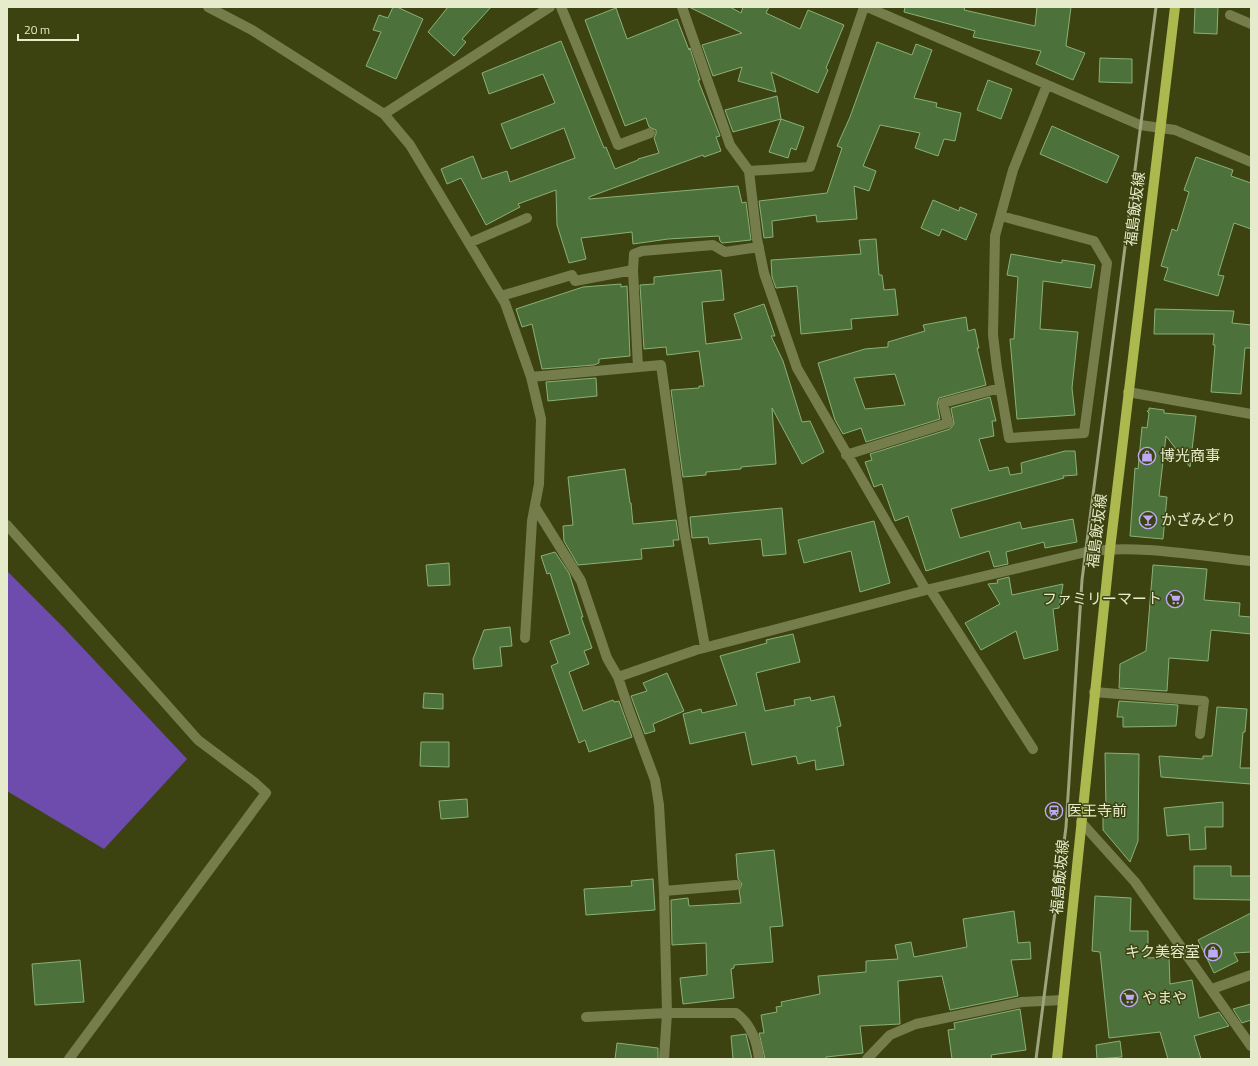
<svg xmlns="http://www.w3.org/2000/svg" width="1258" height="1066" font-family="'Titillium Web','Noto Sans JP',sans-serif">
  <rect width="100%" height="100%" fill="#3d4310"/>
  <path fill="#6d4cae" d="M7,571L64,628L187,759L104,849L7,791Z"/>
  <path fill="#4d713b" stroke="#8ab078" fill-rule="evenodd" d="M393,7H397L423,19L396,79L366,66L381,32L373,30L379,15L388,18Z
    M448,7H491L462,39L466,42L454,56L428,32Z
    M689,7H730L741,13L743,7H769L766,13L800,29L808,10L844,25L826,68L828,70L818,93L771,72L776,92L738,81L742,67L713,76L702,45L742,33Z
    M905,7H965L964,10L1035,26L1037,7H1071L1066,46L1085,53L1073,80L1036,64L1041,51L973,37L975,31L904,12Z
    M1195,7H1218L1217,34L1194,33Z
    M616,8L627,39L677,19L689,50L690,48L700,80H698L720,136L716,137L721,151L704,157L703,155L589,197V199L738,186L742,203L746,202L751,240L722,243L720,241L719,236L668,239L633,244L632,232L581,238L586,259L569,263L557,225L556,190L518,204L520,207L486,225L461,178L447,184L441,169L473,156L482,179L507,171L510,182L575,158L564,128L511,149L501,124L555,103L543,74L489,94L482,73L561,41L604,148L606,147L615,169L638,160V159L659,153L654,138L656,134V130L649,127L646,118L625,126L585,20Z
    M877,42L912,55L916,44L932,50L914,98L937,103L936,107L961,113L955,141L944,139L938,156L915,148L920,133L880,125L863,166L876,171L869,191L854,186L857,219L817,222L816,215L772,221L773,237L764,238L759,201L827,193L842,148L837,146L850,117Z
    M1100,58L1132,59V83L1099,82Z
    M988,80L1012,89L1001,119L977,110Z
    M777,96L781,119L804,127L796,150L791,148L788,158L769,152L781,119L733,132L725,110Z
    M1052,126L1119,156L1107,183L1040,154Z
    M1196,157L1233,170L1231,176L1251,183V229L1234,223L1218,275L1224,276L1218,296L1164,280L1168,268L1161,266L1172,229L1177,231L1189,192L1184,190Z
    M933,200L959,211L960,207L977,214L966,240L942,229L939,236L921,228Z
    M876,239L879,275H882L884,290L895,289L898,315L851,319L852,329L801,334L797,286L776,288L772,277L771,260L861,254L859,240Z
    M1011,254L1062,263V260L1095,265L1091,288L1043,281L1040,329L1078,332L1072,388L1075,415L1017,419L1010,339H1014L1018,277L1007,275Z
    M721,270L724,300L702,302L706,344L742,339L734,314L764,304L775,336H771L783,361L802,422L810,421L824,452L802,464L772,408L776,464L741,467V469L706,472V475L683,477L671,390L699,388V386H704L699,351L667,355L666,347L644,349L640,285L654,284V277Z
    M621,284V287L627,286L630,356L599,359V363L594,365L542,369L532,324L522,327L516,309L583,287Z
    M1155,309L1234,311L1232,323L1251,325V348H1245L1241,394L1211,392L1215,345H1213L1214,334H1154Z
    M966,317L968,331L975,329L979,348H977L986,385L939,398L937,404L940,419L866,442L861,428L843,434L835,420L818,363L865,349L888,347V342L925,331L923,325ZM895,374L905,405L865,409L854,378Z
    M596,378L597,396L548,401L546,382Z
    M990,397L996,421H992L994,436L979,439L989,471L1008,467L1010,475L1022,473L1021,463L1065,451H1075L1077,475L1063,476L1064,478L951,509L960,538L1020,522L1022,529L1073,519L1077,542L1045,548L1044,542L1006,552L1008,564L994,567L989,551L926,571L908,516L895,521L882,484L874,487L865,462L872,460L870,454L950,429L954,424L951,408Z
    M1149,408L1164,410V413L1196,416L1190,467L1166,436L1159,496L1167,497L1163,539L1130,536L1135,468L1138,469L1142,427L1147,428L1149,413L1147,411H1149Z
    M625,469L630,503H631L633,524L676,520L679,540H673L674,546L641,549L642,559L578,565L564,541L563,526L573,525L568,477Z
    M782,508L786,554L763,556L761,539L709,544L708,537L692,538L690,517Z
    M874,521L890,583L860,592L851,551L804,563L798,540Z
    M555,552L569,573L583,617H581L592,648L584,651L589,664L569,672L583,711L613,700L614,702L619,701L632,737L589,752L585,740L579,743L551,666L558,663L550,641L570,634L550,573L547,574L541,556Z
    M449,563L450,585L428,586L426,565Z
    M1153,565L1207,569L1204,600L1240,603L1239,616L1251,617V634L1211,630L1208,661L1169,658L1167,691L1119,688L1120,664L1146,651Z
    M1009,577L1012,595L1063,584L1059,608L1053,609L1058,650L1024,659L1016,631L981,650L965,623L1000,604L988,584L998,583L997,580Z
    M510,627L512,646L500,647L502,666L474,669L473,659L484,630Z
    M793,634L800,662L756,673L765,711L795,705L794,700L810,697L811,701L834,696L841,726L837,727L844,765L816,770L815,760L798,764L796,756L752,765L745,732L690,744L683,714L701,709L702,713L737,705L720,656L767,643L766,640Z
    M667,673L684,711L653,724L655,731L645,734L631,696L647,691L643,683Z
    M424,693L443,694V709L423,708Z
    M1119,701L1178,705L1176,726L1123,727V717H1117Z
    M1217,707L1247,709L1245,732H1243L1240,768H1251V784L1161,777L1159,756L1203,759V756H1212Z
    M421,742H449V767L420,766Z
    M1105,753L1139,754L1138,841L1130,862L1103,830V808H1106Z
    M467,799L468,817L441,819L439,801Z
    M1223,802V827H1205L1206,849L1190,850L1189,834L1167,836L1164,808Z
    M774,850L783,926L770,927L773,962L734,965V968L731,969L734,998L683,1004L680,978L707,975L706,943L672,945L671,900L688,898L689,906L741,903L739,890L742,884L738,879L736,854Z
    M1194,866H1231V876H1251V900L1194,899Z
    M653,879L655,910L586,915L584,889L632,886L631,881Z
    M1095,896L1131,898L1130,931H1148V958L1169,957L1170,984L1192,980L1199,1018L1219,1012L1229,1026L1194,1036L1201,1059H1168L1160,1032L1109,1038L1100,952L1092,951Z
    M1014,911L1018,943L1030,942L1031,959L1011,960L1018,996L950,1010L942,976L898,981L900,1024L860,1026L863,1053L826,1057V1059H765L759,1033H764L761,1015L777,1012L776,1007L782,1006L781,1002L820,994L818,976L866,972V961L898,959L895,945L911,942L914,957L967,947L963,919Z
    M1251,913V952L1234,953L1238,961L1214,973L1198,940Z
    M80,960L84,1002L35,1005L32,964Z
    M1251,1004V1020L1242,1023L1233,1009Z
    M1020,1009L1026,1050L991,1055L992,1059H952L948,1030L955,1029L954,1023Z
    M746,1034L752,1059H733L731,1036Z
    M1120,1041L1122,1057L1097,1059L1096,1045Z
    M617,1043L658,1048V1059H615Z"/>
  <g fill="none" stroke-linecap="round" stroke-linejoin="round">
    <path stroke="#757d4c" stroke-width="10" d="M208,7L252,30L384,114L410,145L505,303L531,377L541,419L539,484L532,521L525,638
      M561,7L618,145L650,133
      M682,7L730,145L749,171L757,239L764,273L797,368L926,590
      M867,7L1140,125L1175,130L1251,162
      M1230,15L1251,24
      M384,114L550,7
      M749,171L810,167L864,7
      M1001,216L1094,241L1107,263L1084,433L1009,438L997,368L993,335L995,236L1013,170L1047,85
      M469,243L527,218
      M501,296L572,275L575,281L633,270
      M638,367L633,270L634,254L642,251L713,245L725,252L759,247
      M531,377L661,365L684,530L705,647
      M1128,392L1251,414
      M846,455L948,423L943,403L1000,388
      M535,507L581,581L607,658L618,677L629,710L655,780L659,805L664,891L667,1013L664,1059
      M7,525L198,740L254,782L266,793L69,1059
      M930,589L1033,749
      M618,677L696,650L930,589L1086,552C1140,544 1197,556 1251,561
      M1094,692L1204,701L1200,734
      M1081,822L1135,882L1251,1046
      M664,891L736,885
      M1212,989L1251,975
      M586,1017L667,1013H736C751,1024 757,1041 759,1059
      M867,1059L890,1035L916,1024L1022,1002L1063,1000"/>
    <path stroke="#abb94f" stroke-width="10" d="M1057,1059L1110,549L1175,7"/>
    <path stroke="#9ea47b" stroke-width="3" d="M1036,1059L1066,827L1082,580L1156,7"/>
  </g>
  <defs>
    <symbol id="shop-ring" viewBox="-11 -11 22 22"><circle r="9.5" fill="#3d4310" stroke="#bda9f5" stroke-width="1.5"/><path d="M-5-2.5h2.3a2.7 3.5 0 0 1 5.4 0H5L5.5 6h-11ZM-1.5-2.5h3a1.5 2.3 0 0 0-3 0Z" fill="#bda9f5"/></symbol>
    <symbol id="bar-ring" viewBox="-11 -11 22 22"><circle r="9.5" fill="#3d4310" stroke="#bda9f5" stroke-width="1.5"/><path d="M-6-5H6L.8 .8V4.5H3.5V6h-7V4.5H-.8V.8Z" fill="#bda9f5"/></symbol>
    <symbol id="supermarket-ring" viewBox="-11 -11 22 22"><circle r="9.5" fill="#3d4310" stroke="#bda9f5" stroke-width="1.5"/><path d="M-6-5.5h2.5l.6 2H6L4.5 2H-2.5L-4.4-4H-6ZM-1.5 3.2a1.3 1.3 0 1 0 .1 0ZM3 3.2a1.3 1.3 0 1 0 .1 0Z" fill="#bda9f5"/></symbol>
    <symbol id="station-ring" viewBox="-11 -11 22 22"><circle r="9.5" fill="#3d4310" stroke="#bda9f5" stroke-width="1.5"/><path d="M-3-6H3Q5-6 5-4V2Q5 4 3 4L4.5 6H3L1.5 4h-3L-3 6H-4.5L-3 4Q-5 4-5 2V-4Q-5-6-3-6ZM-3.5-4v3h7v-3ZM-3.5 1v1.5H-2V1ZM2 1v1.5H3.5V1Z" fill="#bda9f5"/></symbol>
  </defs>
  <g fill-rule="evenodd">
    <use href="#shop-ring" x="1137" y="446" width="20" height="20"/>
    <use href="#bar-ring" x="1138" y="510" width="20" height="20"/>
    <use href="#supermarket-ring" x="1165" y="589" width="20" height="20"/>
    <use href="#station-ring" x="1044" y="801" width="20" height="20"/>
    <use href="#shop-ring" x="1203" y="942" width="20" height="20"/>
    <use href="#supermarket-ring" x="1119" y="988" width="20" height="20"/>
  </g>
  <g text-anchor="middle" stroke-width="3" stroke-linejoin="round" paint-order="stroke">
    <g font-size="15" fill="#e6eccb" stroke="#3d4310">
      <text transform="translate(1135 209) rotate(-83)" y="5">福島飯坂線</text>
      <text transform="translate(1097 531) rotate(-83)" y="5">福島飯坂線</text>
      <text transform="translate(1060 877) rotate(-85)" y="5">福島飯坂線</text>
    </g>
    <g font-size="15" fill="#e6eccb" stroke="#3d4310" text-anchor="start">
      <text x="1160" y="461">博光商事</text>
      <text x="1161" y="525">かざみどり</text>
      <text x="1162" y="604" text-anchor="end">ファミリーマート</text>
      <text x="1067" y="816">医王寺前</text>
      <text x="1200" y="957" text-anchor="end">キク美容室</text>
      <text x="1142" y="1003">やまや</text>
    </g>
  </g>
  <rect width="1258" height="1066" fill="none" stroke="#e6eccb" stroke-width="16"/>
  <path d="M18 34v6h60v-6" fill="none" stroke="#e6eccb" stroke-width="2"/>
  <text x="24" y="34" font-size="12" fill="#e6eccb" stroke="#3d4310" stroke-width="3" paint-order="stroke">20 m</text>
</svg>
